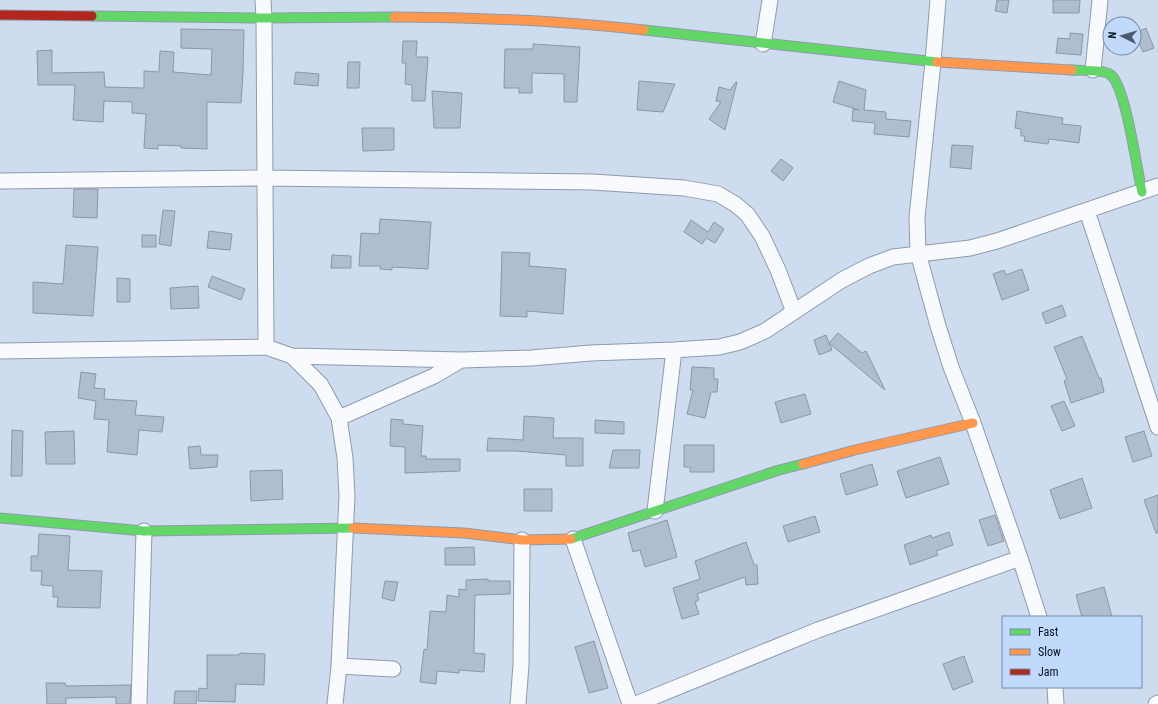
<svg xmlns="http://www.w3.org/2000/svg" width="1158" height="704" font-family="'Roboto Condensed',sans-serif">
  <rect width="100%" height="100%" fill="#cedcef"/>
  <path fill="#afbdcf" stroke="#8a97a9" d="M997,0H1009L1007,13L995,11Z
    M1053,0H1080L1079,13H1053Z
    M1146,28L1154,48L1143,52L1135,33Z
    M181,29L244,30L243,72L241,103L207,102V149L181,148V146L158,145V149L144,148L146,114L132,113V102L104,101L103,122L73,120L75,85H38L37,51L52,50V73L104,72L105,87L144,88V71L159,72L160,51L174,52L173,72L211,75L212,49L181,48Z
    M1070,33L1083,34L1081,55L1056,53L1058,38L1070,39Z
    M403,41H417L416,57H428L425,101H412V85L405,84L406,63H402Z
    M533,44L580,47L577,102H564V74L532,73V93H519V88H504L505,49H533Z
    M348,62H360L359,88H347Z
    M296,72L319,74L318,86L294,84Z
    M639,81L675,84L663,112L637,110Z
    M839,81L866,90L864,110L886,112V119L911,121L909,137L874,134L875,123L852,121L853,109L859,110L833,102Z
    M736,82H737L725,130L709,119L721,102L716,101L719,87L730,90Z
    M432,91L462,93L460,128H434Z
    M1017,111L1063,118L1062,124L1081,126L1079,143L1049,139L1048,144L1024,141L1025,136H1021V129L1015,128Z
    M362,128H394V150L363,151Z
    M952,145L973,146L971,169L950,167Z
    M781,159L793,168L783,181L771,171Z
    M74,189H98L97,218L73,217Z
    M163,210L175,211L171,246L159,244Z
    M380,219L431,222L428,269L392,267V270L380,269V266H359L361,233L379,234Z
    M691,220L708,232L714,222L724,229L715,243L706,238L702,244L684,232Z
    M209,231L232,234L230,250L207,248Z
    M142,235H156V247H142Z
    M66,245L98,247L93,316L33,313V282L63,284Z
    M502,252L530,253L529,266L566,269L563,314L527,311V317L500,316Z
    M332,255L351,256V268H331Z
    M1022,269L1029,290L1002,300L993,274L1004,270L1006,275Z
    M212,276L245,289L241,300L208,287Z
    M117,278L130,279V302H117Z
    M198,286L199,308L171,309L170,288Z
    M1062,305L1066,316L1046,324L1042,313Z
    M838,333L862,353L866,351L885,390L829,343Z
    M826,335L832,350L819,355L814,340Z
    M1082,336L1099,378H1101L1104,392L1071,403L1064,381L1067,379L1054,347Z
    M692,367L714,368V379H718L717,392H711L705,418L687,414L693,390H690Z
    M81,372L96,374L94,388L105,389L104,399L137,401L135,415L164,417L162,432L139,430L137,455L107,452L109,420L94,419L96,401L78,398Z
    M805,394L811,414L781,423L775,402Z
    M1064,401L1075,426L1062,431L1051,406Z
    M524,416L554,418L553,438H583V466H566V455L516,451H487L488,438L523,440Z
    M391,419L403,420V424L423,426L421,456H426V459H460V471L405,473V447L390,446Z
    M595,420L624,422V434L595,433Z
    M12,430L23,431L22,476H11Z
    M74,431L75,464H46L45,432Z
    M1144,431L1152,456L1133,462L1125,437Z
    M684,445H714V472H690V467H684Z
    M200,446L201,455H218L217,467L190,469L188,447Z
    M613,450H640L639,468H609Z
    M940,457L949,484L906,498L897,471Z
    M872,464L878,485L846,495L840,474Z
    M282,470L283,499L251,501L250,471Z
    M1082,478L1092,508L1060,519L1050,490Z
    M524,489H552V511H524Z
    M1158,495V533H1156L1144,500Z
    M995,515L1004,541L988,546L979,520Z
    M815,516L820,532L788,542L783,526Z
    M667,520L677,557L645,567L640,550L633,552L628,533Z
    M949,532L953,545L936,551L938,555L910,565L904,545L931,535L932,538Z
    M39,534L70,536L68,570L102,571L100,608L57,607L58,597H53V586L41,585L42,571H31V556H38Z
    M746,542L754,565H757L758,584L746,585L745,577L697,594L699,600L695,602L699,614L682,619L673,588L700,579L695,561Z
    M474,547L475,565H445V548Z
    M488,579V581H510V594L475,595L474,653L485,654L484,672L459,670V673L437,671L436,684L420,682L424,649L427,650L430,611L446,612L447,595L459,597V589L466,590V580Z
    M385,581L398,582L394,601L382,598Z
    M1104,587L1112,617H1082L1076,595Z
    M594,641L608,688L589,693L575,647Z
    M240,653L265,654L264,685L236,684L235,702L198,701L199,688L207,689V655H239Z
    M964,656L973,682L953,690L943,664Z
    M46,683H65L66,686L131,685L130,704H116V697L66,698V704H47Z
    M175,691H197L196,704H174Z"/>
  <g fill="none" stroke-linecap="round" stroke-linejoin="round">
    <defs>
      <path id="street" d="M263,0L264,18L266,347
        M938,0L933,62L917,217L918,253L938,326L951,367L973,423L1020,558L1039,617
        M763,44L770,0
        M1093,70L1100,0
        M0,181L264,178L593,182L684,188L718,194L735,204L747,214L762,236L778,270L794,312
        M1087,211L1158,427
        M0,351L266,347L292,356L321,385L339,418L345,458L347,496L339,666L335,704
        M292,356L462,360L531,358L591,353L674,350L719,347L740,342L765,331L842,280L869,266L893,257L970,248L997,241L1158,186
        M339,418L434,376L461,360
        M655,511L674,350
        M573,539L630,704
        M339,666L393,669
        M1055,687L1056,704
        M139,704L144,531
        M518,704L521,665L522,540
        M636,704L818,630L1020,558
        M1156,704L1158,703"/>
      <path id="fast" d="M92,16L264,18L394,17
        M644,30L937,62
        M1072,70C1081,71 1104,69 1111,75C1126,88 1137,170 1142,192
        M0,518L144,531L353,528
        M571,539L779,470L803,464"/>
      <path id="slow" d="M394,17C477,17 561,21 644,30
        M937,62L1072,70
        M803,464L855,450L973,423
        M353,528L464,533L522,540L571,539"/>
      <path id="jam" d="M0,15L92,16"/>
    </defs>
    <use href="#street" stroke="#8e9bad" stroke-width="17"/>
    <use href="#fast" stroke="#8e9bad" stroke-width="11"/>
    <use href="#slow" stroke="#8e9bad" stroke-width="11"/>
    <use href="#jam" stroke="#8e9bad" stroke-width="11"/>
    <use href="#street" stroke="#f8fafd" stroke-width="15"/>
    <use href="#fast" stroke="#63d668" stroke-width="9"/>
    <use href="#slow" stroke="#ff974d" stroke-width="9"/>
    <use href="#jam" stroke="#b3261e" stroke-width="9"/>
  </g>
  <rect x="1002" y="616" width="140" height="72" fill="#c1dafc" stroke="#758aa6"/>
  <rect x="1010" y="629" width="20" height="6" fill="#63d668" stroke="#758aa6"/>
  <text x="1038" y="636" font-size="12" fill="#041225">Fast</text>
  <rect x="1010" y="649" width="20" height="6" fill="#ff974d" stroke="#758aa6"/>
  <text x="1038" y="656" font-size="12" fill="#041225">Slow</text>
  <rect x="1010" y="669" width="20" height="6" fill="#b3261e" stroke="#758aa6"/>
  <text x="1038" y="676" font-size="12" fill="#041225">Jam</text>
  <g transform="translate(1122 36) rotate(275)"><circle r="19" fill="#c1dafc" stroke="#758aa6"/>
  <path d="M0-3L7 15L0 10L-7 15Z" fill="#4b596c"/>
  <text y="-6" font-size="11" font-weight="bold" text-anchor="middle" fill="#041225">N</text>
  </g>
</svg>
